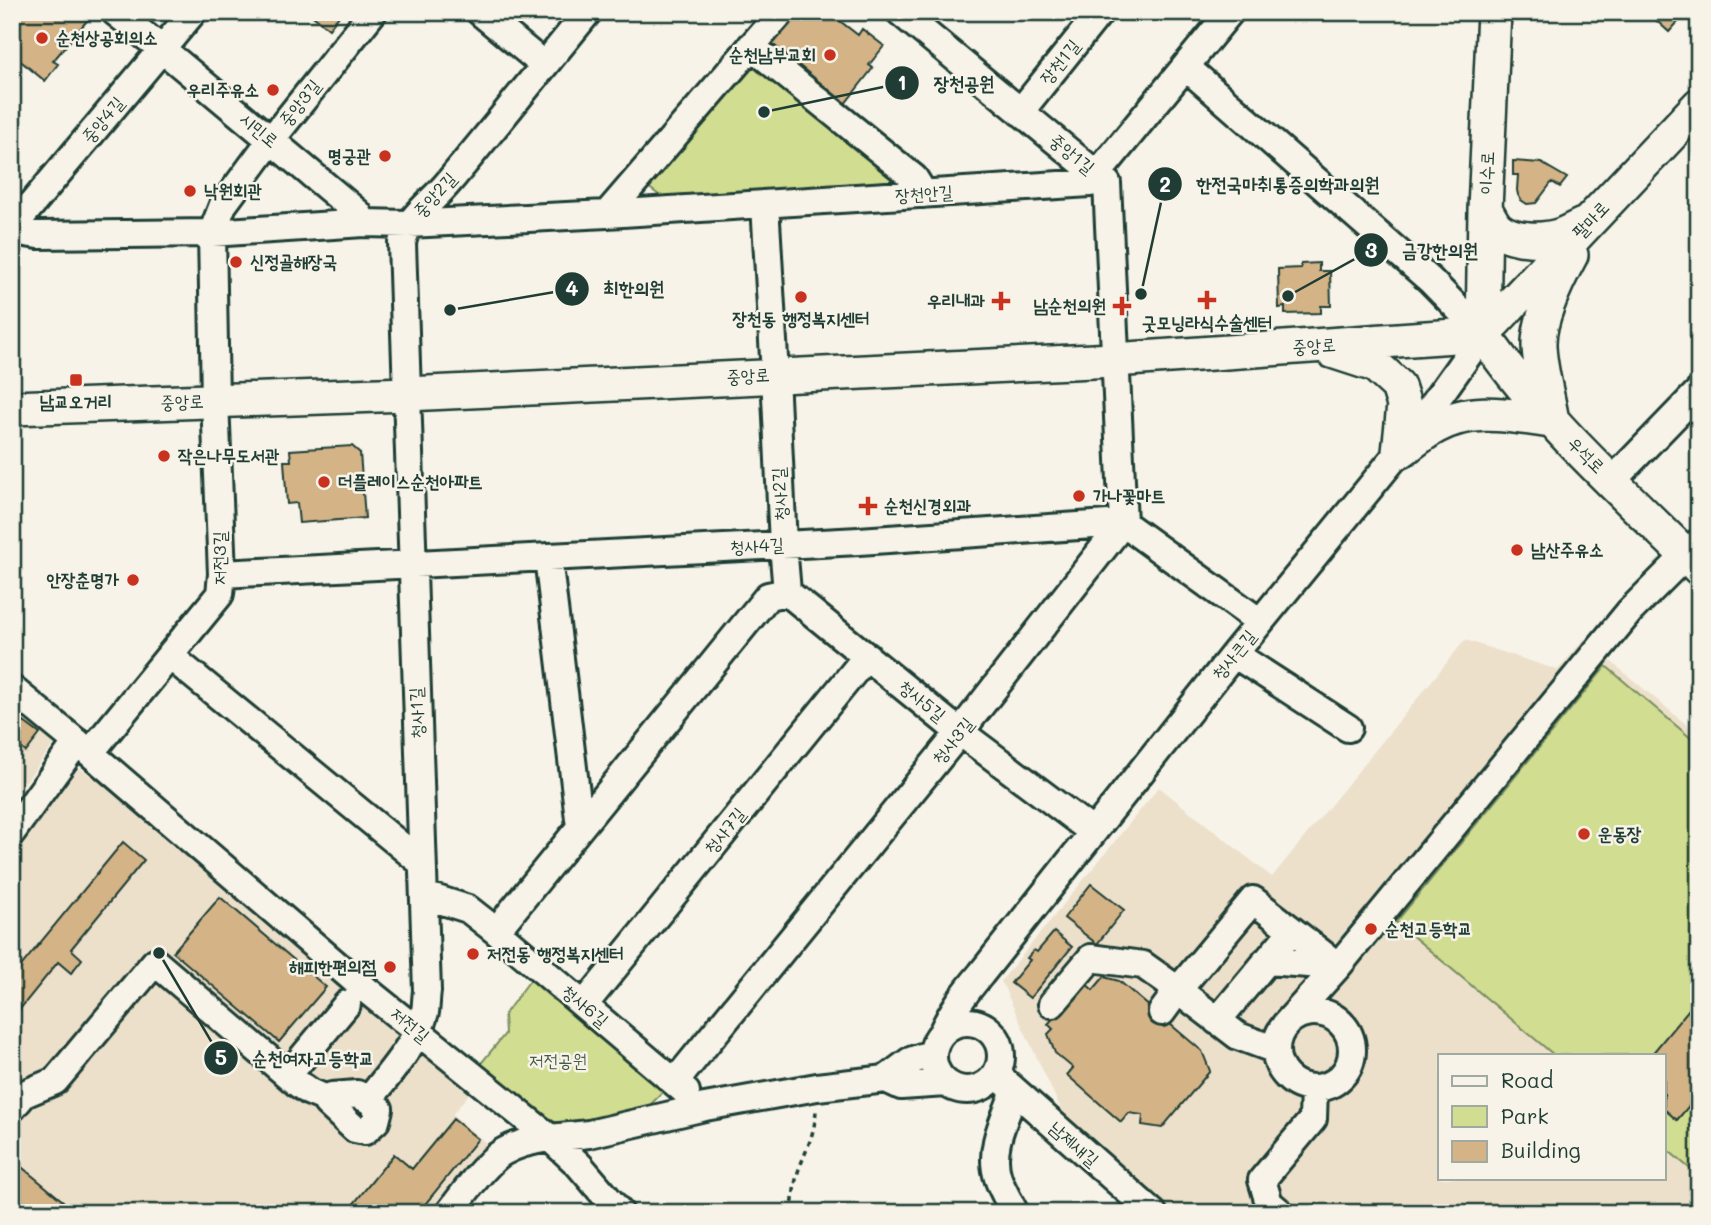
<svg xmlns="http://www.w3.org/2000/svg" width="1711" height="1225" font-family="Mali,'Poor Story',sans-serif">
  <rect width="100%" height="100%" fill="#f7f3e8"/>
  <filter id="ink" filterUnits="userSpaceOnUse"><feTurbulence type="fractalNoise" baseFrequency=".0143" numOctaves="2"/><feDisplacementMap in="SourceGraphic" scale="14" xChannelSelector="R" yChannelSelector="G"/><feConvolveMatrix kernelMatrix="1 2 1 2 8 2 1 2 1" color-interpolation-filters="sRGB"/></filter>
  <g filter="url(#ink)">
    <path fill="#ece0cb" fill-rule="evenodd" d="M1584,639L1699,735V1201L1689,1213H1173L1066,1120L1001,981L1159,787L1272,877L1465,640L1558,670ZM1440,1055H1664V1178H1440Z
      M12,709L54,744L12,800Z
      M73,764L103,783L472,1090L452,1115L490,1146L435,1213H12V848Z"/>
    <path fill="#d1dd90" stroke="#788d62" stroke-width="2" d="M752,52L903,184L670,203L644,184Z
      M1606,666L1699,745V1176L1664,1147V1055H1554L1396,922Z
      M537,971L666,1089L648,1107L563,1126L533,1112L478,1067L505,1034L504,1015Z"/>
    <path fill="#d4b487" stroke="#1f3d34" stroke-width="2" d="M21,12H87L91,16L53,61L58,64L45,81L12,54V22Z
      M150,12H175L172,15L159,20Z
      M308,12H342L329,29Z
      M797,12H837L836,18L858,35L862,29L884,46L869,65L873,68L844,105L770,45Z
      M1647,12H1687L1669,32Z
      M1513,161L1541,163L1567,178L1560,187L1552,182L1536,203L1527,204L1521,200L1518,195L1517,190L1518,175H1513Z
      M1319,263V271H1330L1331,306H1321V313L1285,314V307L1279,308L1278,269L1301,268V264Z
      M352,446L360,453L365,518L299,523L297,503L287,504L284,461H291L290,450Z
      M12,710L23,719L12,732Z
      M24,722L40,734L26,752L12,741V737Z
      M123,842L144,860L71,949L82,959L71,973L58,962L12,1019V977Z
      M1091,884L1124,910L1097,944L1064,918Z
      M220,897L326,987L279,1042L173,952Z
      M1054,932L1072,947L1030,998L1011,983L1030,960L1027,958L1034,950L1037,952Z
      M1104,977L1119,981L1202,1051L1210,1071L1162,1128L1142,1125L1143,1115L1129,1113L1121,1122L1067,1075L1073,1068L1055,1053L1048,1034L1053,1029L1048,1024L1085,983L1093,990Z
      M1699,997V1094L1677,1120L1664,1109V1055H1651Z
      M453,1119L478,1139L418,1213L347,1212L394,1154L412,1169Z
      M12,1159L70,1207L65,1213H12Z"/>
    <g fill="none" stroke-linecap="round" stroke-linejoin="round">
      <defs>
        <path id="minor" d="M115,12L163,50L358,213L364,223L408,224L607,214L1090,183L1230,12
          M480,12L544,65
          M751,46L914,178L924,194
          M1020,112L1100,12
          M765,204L775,375L783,545L787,592
          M607,214L781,12
          M12,228L193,12
          M12,231L38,235L212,233L364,223
          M1612,481L1699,391
          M548,557L580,827
          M222,574L859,541L1123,523L1260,622
          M787,592L948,723L1093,832
          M1234,654L1348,728
          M170,656L422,863
          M12,689L90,753L359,984L550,1138L589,1134L705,1107L817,1087L886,1079L901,1086L946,1083
          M90,753L220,594L222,574L215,400L212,233L223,205L271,140L373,12
          M12,832L77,742
          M424,895L468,909L496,931L686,1092
          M496,931L768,596L787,592
          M1266,961L1338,966
          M1052,1004L1091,958L1143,965L1178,990L1238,1036L1276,1050
          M584,1005L867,656
          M1162,1012L1178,990L1253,900L1338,966
          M1276 1050a38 38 0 1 1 76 0a38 38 0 1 1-76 0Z
          M1217,1021L1292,931
          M933 1056a34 34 0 1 1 68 0a34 34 0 1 1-68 0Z
          M1285,1025L1338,966L1630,611L1699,542
          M942,1033C953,1009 964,994 981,974L1234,654L1399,452L1483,334L1430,280L1186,67
          M996,1074L1153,1213
          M288,1075L347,1004
          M886,1079L910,1061L933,1053
          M675,1082L960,732L1123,523L1107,183L900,12
          M1015,1091C1005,1118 988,1149 998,1178C1002,1190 1009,1201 1015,1213
          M357,1094L369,1100L379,1109L376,1121L365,1131L355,1129L327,1103V1099L332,1096Z
          M369,1100C389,1073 416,1045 425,1012C426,1006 426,998 427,991L402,243C407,218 431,203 447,184C495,127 541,69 588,12
          M12,1108L24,1094L55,1081L155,962L297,1083L310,1092L327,1099
          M449,1213C462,1196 486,1162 503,1152C518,1143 534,1140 550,1138L579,1165L620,1213
          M1281,1213L1269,1203L1262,1180L1313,1119L1314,1088"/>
        <path id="major" d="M1485,209C1489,215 1492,223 1497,228C1513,242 1544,241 1562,235C1569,232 1576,228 1583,225
          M1483,334L1485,209L1494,12
          M1483,334C1543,422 1624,493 1699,568
          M1483,334L1699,105
          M1332,351L1375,365L1398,386L1404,405L1399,452C1411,444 1422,434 1435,427C1472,406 1512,416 1552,421
          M12,408L407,394L1114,360L1483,334
          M1552,421C1548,396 1540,371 1539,346C1538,319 1558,279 1571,255"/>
      </defs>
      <use href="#minor" stroke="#1f3d34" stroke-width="32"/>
      <use href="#major" stroke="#1f3d34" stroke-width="38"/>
      <path stroke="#1f3d34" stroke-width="3.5" stroke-dasharray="5 5" stroke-linecap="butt" d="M792,1213C793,1198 794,1183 799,1169C807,1148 815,1133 816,1110"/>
      <use href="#minor" stroke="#f7f3e8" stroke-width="26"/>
      <use href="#major" stroke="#f7f3e8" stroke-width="33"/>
    </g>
  </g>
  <g fill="#c8321e" stroke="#f7f3e8" stroke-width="2.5">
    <circle cx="42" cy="38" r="7"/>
    <circle cx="830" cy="55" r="7"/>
    <circle cx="273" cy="90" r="7"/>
    <circle cx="385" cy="156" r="7"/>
    <circle cx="190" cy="191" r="7"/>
    <circle cx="236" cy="262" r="7"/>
    <circle cx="801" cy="297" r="7"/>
    <path d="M1203.5 289.5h7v7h7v7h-7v7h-7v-7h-7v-7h7z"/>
    <path d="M997.5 290.5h7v7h7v7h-7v7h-7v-7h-7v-7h7z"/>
    <path d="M1118.5 295.5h7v7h7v7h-7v7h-7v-7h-7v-7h7z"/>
    <rect x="69" y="373" width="14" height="14" rx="3.5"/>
    <circle cx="164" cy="456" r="7"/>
    <circle cx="324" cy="482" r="7"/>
    <circle cx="1079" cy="496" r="7"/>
    <path d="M864.5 495.5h7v7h7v7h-7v7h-7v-7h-7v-7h7z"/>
    <circle cx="1517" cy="550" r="7"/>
    <circle cx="133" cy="580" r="7"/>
    <circle cx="1584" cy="834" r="7"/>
    <circle cx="1371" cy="929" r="7"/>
    <circle cx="473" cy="954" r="7"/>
    <circle cx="390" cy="967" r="7"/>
  </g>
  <g text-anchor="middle" stroke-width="5" stroke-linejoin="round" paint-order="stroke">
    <g font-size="18" font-weight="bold" fill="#1f3d34" stroke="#f7f3e8" text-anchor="start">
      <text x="56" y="44">순천상공회의소</text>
      <text x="816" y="61" text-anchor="end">순천남부교회</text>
      <text x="259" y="96" text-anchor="end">우리주유소</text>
      <text x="371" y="162" text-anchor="end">명궁관</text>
      <text x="204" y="197">낙원회관</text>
      <text x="250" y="268">신정골해장국</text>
      <text x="985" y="307" text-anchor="end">우리내과</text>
      <text x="1106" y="312" text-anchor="end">남순천의원</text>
      <text x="801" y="325" text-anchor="middle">장천동 행정복지센터</text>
      <text x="1207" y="329" text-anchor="middle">굿모닝라식수술센터</text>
      <text x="76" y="408" text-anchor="middle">남교오거리</text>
      <text x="178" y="462">작은나무도서관</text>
      <text x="338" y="488">더플레이스순천아파트</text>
      <text x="1093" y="502">가나꽃마트</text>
      <text x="884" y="512">순천신경외과</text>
      <text x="1531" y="556">남산주유소</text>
      <text x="119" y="586" text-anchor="end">안장춘명가</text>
      <text x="1598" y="840">운동장</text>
      <text x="1385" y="935">순천고등학교</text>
      <text x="487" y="960">저전동 행정복지센터</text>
      <text x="376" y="973" text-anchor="end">해피한편의점</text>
    </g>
    <g font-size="18" fill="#1f3d34" stroke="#f7f3e8">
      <text transform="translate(1060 62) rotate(-51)" y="6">장천1길</text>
      <text transform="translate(300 103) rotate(-51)" y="6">중앙3길</text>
      <text transform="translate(103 120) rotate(-50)" y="6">중앙4길</text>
      <text transform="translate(259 130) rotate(40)" y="6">시민로</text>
      <text transform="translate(1072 154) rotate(39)" y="6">중앙1길</text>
      <text transform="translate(1487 173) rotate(-88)" y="6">이수로</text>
      <text transform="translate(924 194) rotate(-4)" y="6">장천안길</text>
      <text transform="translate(435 195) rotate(-48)" y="6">중앙2길</text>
      <text transform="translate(1591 220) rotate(-47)" y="6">팔마로</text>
      <text transform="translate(1314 346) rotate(-4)" y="6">중앙로</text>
      <text transform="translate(748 376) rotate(-3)" y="6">중앙로</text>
      <text transform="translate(182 402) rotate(-2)" y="6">중앙로</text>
      <text transform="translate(1586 455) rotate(45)" y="6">우석로</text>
      <text transform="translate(780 494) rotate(-93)" y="6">청사2길</text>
      <text transform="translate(757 546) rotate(-3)" y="6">청사4길</text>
      <text transform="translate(220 558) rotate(-90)" y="6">저전3길</text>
      <text transform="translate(1234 655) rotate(-51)" y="6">청사큰길</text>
      <text transform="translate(922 701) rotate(39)" y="6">청사5길</text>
      <text transform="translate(417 713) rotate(-92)" y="6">청사1길</text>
      <text transform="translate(953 741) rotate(-51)" y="6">청사3길</text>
      <text transform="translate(725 831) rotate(-51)" y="6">청사7길</text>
      <text transform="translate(585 1006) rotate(40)" y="6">청사6길</text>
      <text transform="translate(410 1025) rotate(39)" y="6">저전길</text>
      <text transform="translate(1074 1144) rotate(41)" y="6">남제새길</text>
    </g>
    <g font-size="18" fill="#435d46" stroke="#f7f3e8">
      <text x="558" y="1067">저전공원</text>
    </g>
  </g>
  <path fill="none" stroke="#1f3d34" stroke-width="2.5" d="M764 112L902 83M1141 294L1165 184M1288 296L1371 250M450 310L572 289M159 953L221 1058"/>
  <g fill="#1f3d34" stroke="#f7f3e8" stroke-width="2.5">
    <circle cx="764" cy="112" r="7"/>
    <circle cx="1141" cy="294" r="7"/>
    <circle cx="1288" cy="296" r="7"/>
    <circle cx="450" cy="310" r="7"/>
    <circle cx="159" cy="953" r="7"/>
    <circle cx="902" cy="83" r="18"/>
    <circle cx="1165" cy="184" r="18"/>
    <circle cx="1371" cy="250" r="18"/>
    <circle cx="572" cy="289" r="18"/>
    <circle cx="221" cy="1058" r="18"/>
  </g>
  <g font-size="21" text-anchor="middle" font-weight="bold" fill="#fff">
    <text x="902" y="90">1</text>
    <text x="1165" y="192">2</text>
    <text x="1371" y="258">3</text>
    <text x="572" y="296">4</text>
    <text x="221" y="1065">5</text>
  </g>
  <g font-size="19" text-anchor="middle" font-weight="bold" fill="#1f3d34" stroke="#f7f3e8" stroke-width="5" stroke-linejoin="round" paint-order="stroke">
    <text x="964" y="90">장천공원</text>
    <text x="1288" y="191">한전국마취통증의학과의원</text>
    <text x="1440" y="257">금강한의원</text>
    <text x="634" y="295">최한의원</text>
    <text x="313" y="1065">순천여자고등학교</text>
  </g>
  <rect width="1711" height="1225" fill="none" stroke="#f7f3e8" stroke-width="42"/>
  <rect x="21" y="21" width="1669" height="1183" fill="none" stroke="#1f3d34" stroke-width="2.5" filter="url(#ink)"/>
  <rect x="1438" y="1054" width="228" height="126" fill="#f7f3e8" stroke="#a1aaa0" stroke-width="2"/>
  <rect x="1452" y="1076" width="35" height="10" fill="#f7f3e8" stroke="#a1aaa0" stroke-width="2"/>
  <text x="1501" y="1088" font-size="21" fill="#1f3d34">Road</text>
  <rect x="1452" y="1106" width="35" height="21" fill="#d1dd90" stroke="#a1aaa0" stroke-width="2"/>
  <text x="1501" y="1124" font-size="21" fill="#1f3d34">Park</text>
  <rect x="1452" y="1141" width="35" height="21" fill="#d4b487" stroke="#a1aaa0" stroke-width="2"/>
  <text x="1501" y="1158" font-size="21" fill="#1f3d34">Building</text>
</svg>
